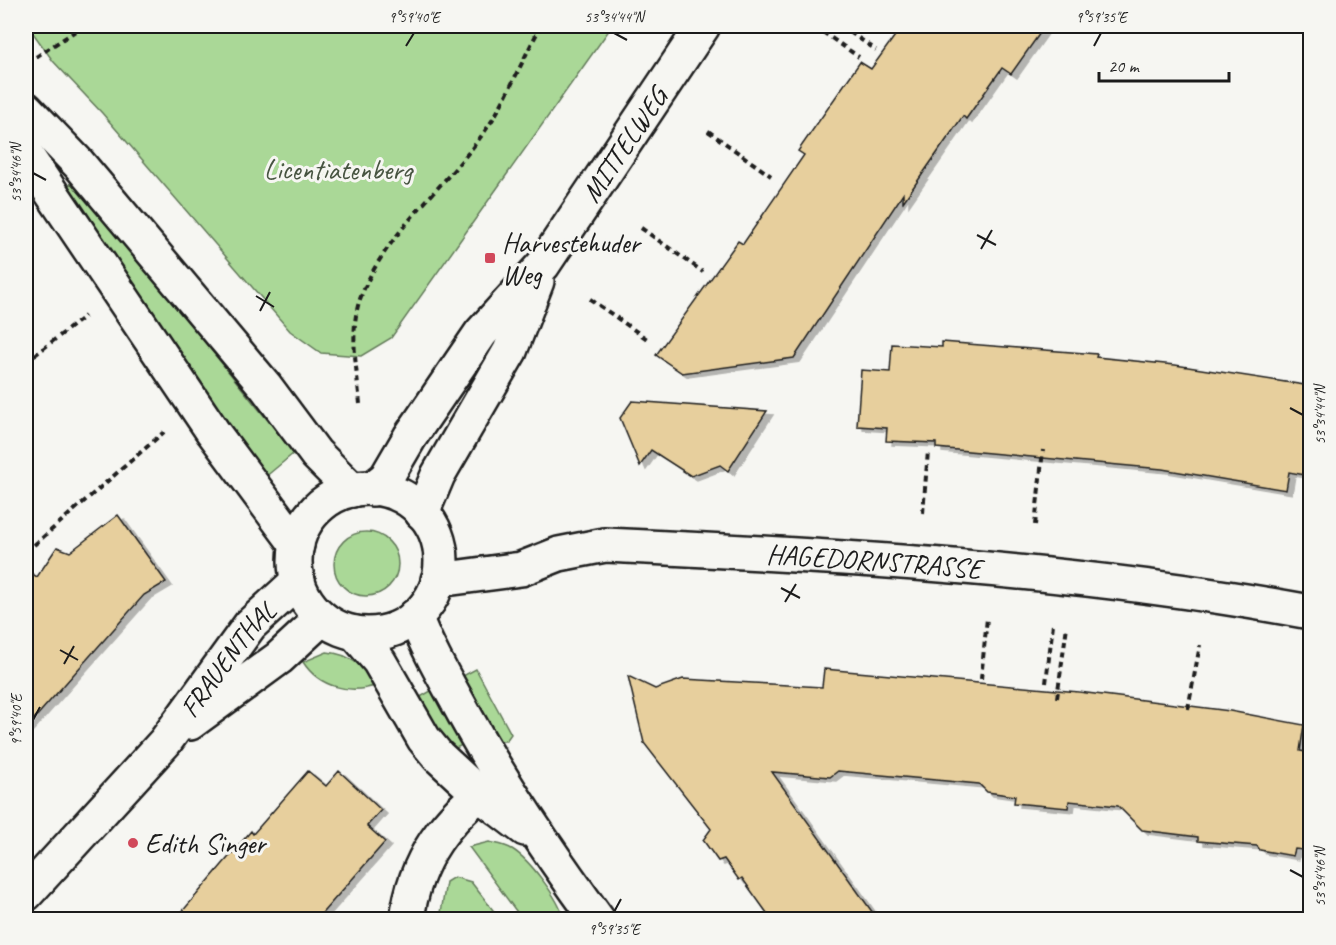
<svg xmlns="http://www.w3.org/2000/svg" width="1336" height="945" font-family="Caveat,sans-serif">
  <defs>
    <filter id="shadow"><feDropShadow dx="6" dy="4" stdDeviation="0" flood-color="#0004"/></filter>
  </defs>
  <rect width="100%" height="100%" fill="#f6f6f2"/>
  <filter id="ink" filterUnits="userSpaceOnUse"><feTurbulence type="fractalNoise" baseFrequency=".0167" numOctaves="2"/><feDisplacementMap in="SourceGraphic" scale="12" xChannelSelector="R" yChannelSelector="G"/><feConvolveMatrix kernelMatrix="1 2 1 2 8 2 1 2 1" color-interpolation-filters="sRGB"/></filter>
  <g filter="url(#ink)">
    <path fill="#aad897" stroke="#637a5a" stroke-width="1.5" d="M28,26H612L391,338L361,356L321,353L290,331L102,113L53,61Z
      M75,181L294,453L264,478L65,188Z
      M334 564a32 32 0 1 1 64 0a32 32 0 1 1-64 0Z
      M327,652C351,654 363,667 377,685C350,695 319,687 303,662Z
      M476,669L511,734L506,741H496L459,678Z
      M436,688L464,740L462,745L450,751L415,700Z
      M489,842C497,844 505,845 512,849C530,860 559,899 564,919H522L469,847Z
      M454,877L471,882L500,919H440L446,882Z"/>
    <path fill="#e7cf9d" stroke="#1c1c1c" stroke-width="1.5" filter="url(#shadow)" d="M902,26H1045L1011,74L1002,68L966,119L963,116L903,202V194L794,358L682,373L656,355L738,241L743,244L804,155L798,151L860,62L871,69Z
      M942,342L1097,354L1096,357L1175,365L1311,386V476L1289,472L1286,490L1162,469L936,448V443L886,441L887,428L857,426L861,370L890,372L892,344L942,347Z
      M632,401L767,411L728,471L720,465L691,476L651,450L640,466L620,418Z
      M118,515L166,582L144,595L26,728V570L37,577L57,547L70,552Z
      M824,669L1079,692L1230,711L1304,725L1300,751L1311,753V851L1295,849L1293,856L1260,850L1257,846L1198,841V837L1142,830L1118,806L1069,801L1068,808L1014,803L1015,796L987,792L979,784L838,771L830,777L772,772L878,920H772L742,878L739,880L724,859L718,861L703,840L711,829L644,743L628,676L655,689L683,679L822,687Z
      M308,771L326,786L339,771L381,810L367,826L385,842L316,920H175L251,831L253,834Z"/>
    <g fill="none" stroke-linecap="round" stroke-linejoin="round">
      <defs>
        <g id="minor">
          <path d="M26,109L79,164L266,387L316,454L352,490"/>
          <path d="M26,155L213,432L297,545"/>
          <circle cx="368" cy="561" r="73"/>
          <path id="s1" d="M372,489L386,478L410,437L481,333L543,265L703,26"/>
          <path d="M422,513L438,475L510,351L537,281"/>
          <path id="s2" d="M438,580L521,569L559,554L605,545C841,556 1078,569 1310,612"/>
          <path d="M415,616C426,645 441,672 456,699C497,776 546,849 598,920"/>
          <path d="M355,633L379,661L424,739L438,756L479,794L525,829"/>
          <path d="M190,723L279,658L322,618"/>
          <path id="s3" d="M26,894L165,742L250,625L298,581"/>
          <path d="M407,920C414,859 447,817 495,782"/>
        </g>
      </defs>
      <use href="#minor" stroke="#1c1c1c" stroke-width="38"/>
      <path stroke="#1c1c1c" stroke-width="4" stroke-dasharray="6 4.5" stroke-linecap="butt" d="M814,26L859,57
        M841,26L876,50
        M36,57L83,26
        M708,131L771,176
        M641,228L703,272
        M590,299L650,341
        M26,362L85,316
        M360,404C357,371 349,331 360,299C385,230 454,181 493,119C511,89 524,56 541,26
        M923,513L928,451
        M1035,525L1043,450
        M26,552L164,432
        M981,679L987,618
        M1046,683L1053,624
        M1057,698L1067,626
        M1188,709L1200,645"/>
      <use href="#minor" stroke="#f6f6f2" stroke-width="33"/>
    </g>
  </g>
  <path fill="none" stroke="#1c1c1c" stroke-width="2" d="M614,33L627,40M406,46L414,33M1094,46L1101,33M33,173L46,180M977,235L996,245M981,249L992,230M256,296L274,307M260,311L270,292M1290,408L1303,415M781,588L800,598M785,602L796,584M60,650L78,660M64,664L74,646M33,720L40,707M1290,870L1303,877M614,912L621,899"/>
  <g fill="#d1495b" stroke="#f6f6f2" stroke-width="2">
    <rect x="484" y="252" width="12" height="12" rx="3"/>
    <circle cx="133" cy="843" r="6"/>
  </g>
  <g text-anchor="middle" stroke-width="6" stroke-linejoin="round" paint-order="stroke">
    <g font-size="28" fill="#1c1c1c" stroke="#f6f6f2">
      <text dy="10" stroke="none"><textPath href="#s1" startOffset="428">MITTELWEG</textPath></text>
      <text dy="10" stroke="none"><textPath href="#s2" startOffset="441">HAGEDORNSTRASSE</textPath></text>
      <text dy="10" stroke="none"><textPath href="#s3" startOffset="310">FRAUENTHAL</textPath></text>
    </g>
    <g font-size="28" fill="#475441" stroke="#f6f6f2">
      <text x="338" y="179">Licentiatenberg</text>
    </g>
    <g font-size="28" fill="#1c1c1c" stroke="#f6f6f2" text-anchor="start">
      <text x="502" y="252">Harvestehuder<tspan x="502" dy="32">Weg</tspan></text>
      <text x="145" y="853">Edith Singer</text>
    </g>
  </g>
  <rect width="1336" height="945" fill="none" stroke="#f6f6f2" stroke-width="66"/>
  <path d="M1099 72v9h130v-9" fill="none" stroke="#1c1c1c" stroke-width="3"/>
  <text x="1108" y="72" font-size="18" fill="#1c1c1c" stroke="#f6f6f2" stroke-width="4.5" paint-order="stroke">20 m</text>
  <rect x="33" y="33" width="1270" height="879" fill="none" stroke="#1c1c1c" stroke-width="2"/>
  <g font-size="15" text-anchor="middle" fill="#1c1c1c">
    <text x="414" y="22">9°59'40"E</text>
    <text x="614" y="22">53°34'44"N</text>
    <text x="1101" y="22">9°59'35"E</text>
    <text transform="translate(16 173) rotate(-90)" y="5">53°34'46"N</text>
    <text transform="translate(1320 415) rotate(-90)" y="5">53°34'44"N</text>
    <text transform="translate(16 720) rotate(-90)" y="5">9°59'40"E</text>
    <text transform="translate(1320 877) rotate(-90)" y="5">53°34'46"N</text>
    <text x="614" y="934">9°59'35"E</text>
  </g>
</svg>
